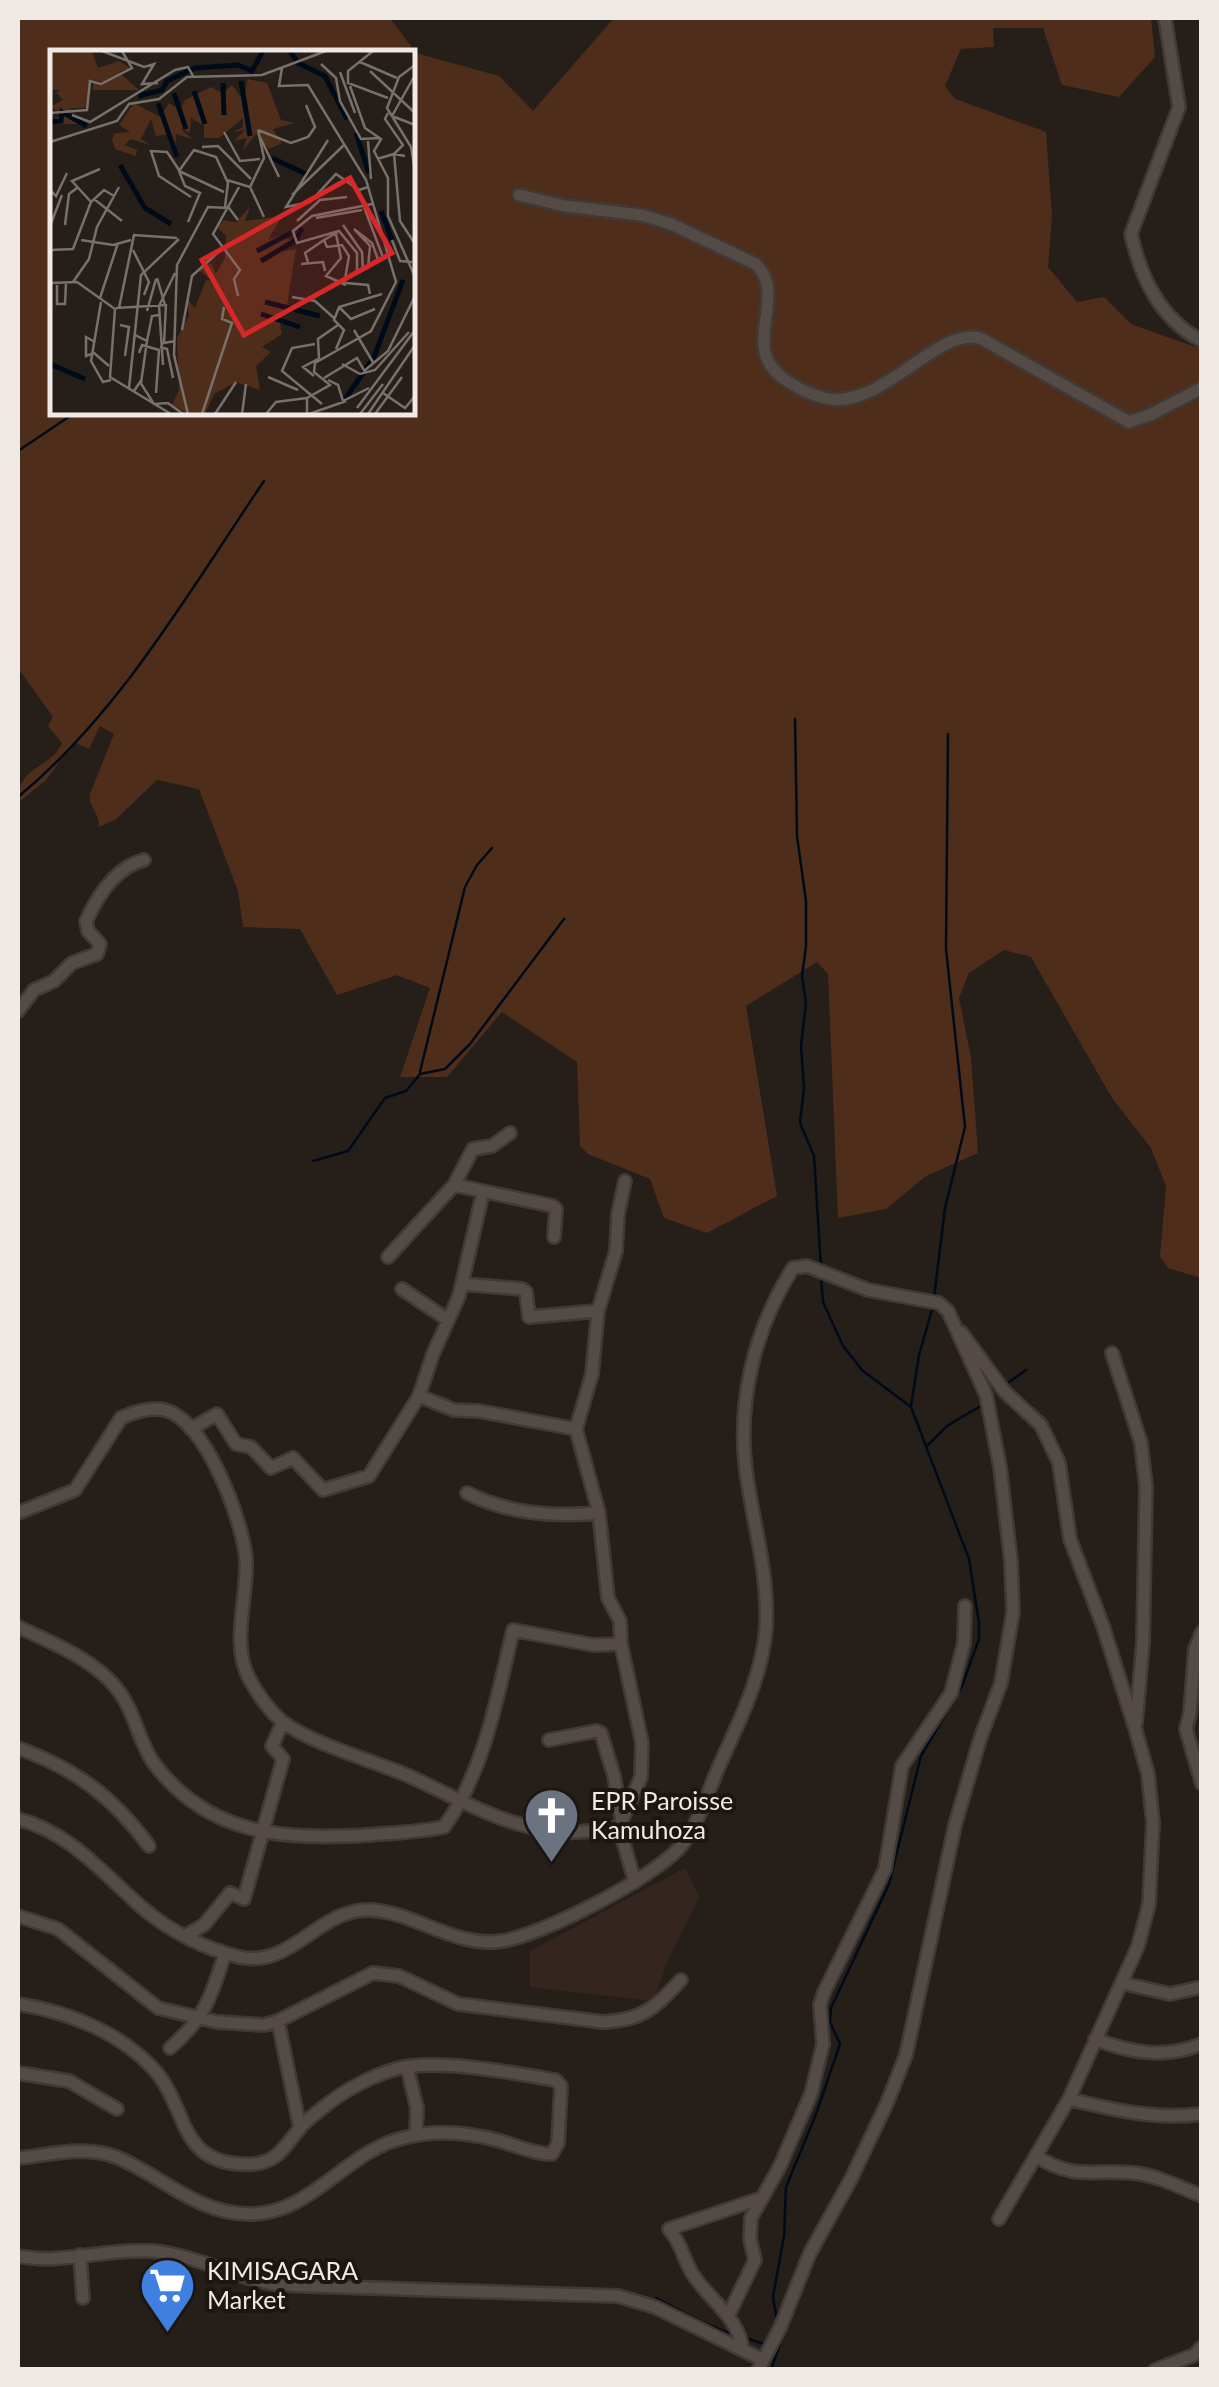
<svg xmlns="http://www.w3.org/2000/svg" width="1219" height="2387" font-family="Lato,sans-serif">
  <rect width="100%" height="100%" fill="#261e19"/>
  <path fill="#34261e" d="M685,1868L699,1897L668,1959L654,2001L530,1987V1951Z"/>
  <path fill="#4e2e1b" fill-rule="evenodd" d="M18,18H390L416,53L499,76L533,111L614,18H1151L1155,57L1119,97L1062,85L1043,28H993L994,47L961,49L945,86L955,99L1046,132L1052,215L1048,267L1077,302L1104,297L1131,324L1201,349V1278L1168,1268L1160,1256L1166,1186L1151,1148L1112,1098L1031,957L1004,950L969,973L959,998L971,1058L978,1153L926,1176L886,1209L838,1218L828,974L817,962L746,1006L777,1196L707,1233L664,1218L650,1179L588,1154L580,1146L577,1062L502,1012L447,1077H400L430,988L397,975L337,995L300,929L243,927L238,891L199,789L157,780L115,820L99,827C100,813 88,807 90,794L114,734L100,726L89,749L74,742L46,780L18,803C17,765 50,770 62,743L48,726L53,717L18,668ZM52,52H412V412H52Z"/>
  <g fill="none" stroke-linecap="round" stroke-linejoin="round">
    <path stroke="#000b19" stroke-width="2.5" d="M18,451L76,412
      M795,719L797,836L806,901V946L802,976L806,1003L801,1046L804,1088L800,1123L814,1156L821,1268
      M18,797C120,713 190,590 264,481
      M420,1072L465,887L477,865L492,848
      M313,1161L348,1151L385,1098L406,1091L420,1074L445,1069L470,1044L564,919
      M934,1298L945,1208L965,1127L946,949L948,734
      M1005,1385L1026,1370
      M911,1406L919,1355L933,1306
      M927,1446L947,1426L984,1404
      M656,2298L704,2323L736,2336
      M777,2320L773,2297L784,2236L786,2187L816,2114L840,2044L830,2022L831,2008L889,1884L921,1756L962,1686L979,1639V1623L969,1559L911,1407L863,1371L843,1346L823,1302L821,1276
      M749,2339L767,2345
      M771,2370L782,2338"/>
    <defs>
      <path id="minor" d="M1165,18L1179,107L1131,234C1141,278 1160,319 1202,341
        M519,195L565,206L641,215L671,224L756,264C790,299 736,348 787,381C801,390 814,397 830,399C884,407 942,323 982,339L1129,422L1150,415L1202,388
        M18,1011L34,990L54,981L72,963L97,954L100,944L88,931L86,921C97,897 116,867 144,860
        M454,1185L473,1149L492,1146L510,1133
        M388,1257L454,1185L553,1206L556,1209L554,1237
        M462,1284L522,1289L526,1292L529,1317L598,1311L592,1374L576,1429L599,1513L608,1598L620,1621L621,1644
        M402,1289L448,1320
        M598,1311L616,1251L618,1214L625,1181
        M961,1332L1005,1392L1041,1425L1059,1463L1070,1539L1103,1626L1135,1728L1148,1774L1153,1823L1149,1904L1138,1946L1069,2099L999,2219
        M1112,1353L1141,1443L1146,1487L1143,1642L1136,1723
        M419,1396L454,1410L479,1411L576,1429
        M191,1429L217,1414L236,1444L251,1447L271,1468L293,1458L323,1490L369,1476L419,1396L433,1354L459,1296L483,1192
        M467,1493C509,1514 552,1517 599,1513
        M18,1513L75,1490L121,1418C133,1412 151,1407 165,1410C206,1420 243,1522 246,1559C248,1598 230,1645 250,1680C257,1693 270,1712 283,1722C312,1744 374,1761 409,1776C455,1797 499,1824 551,1831C574,1834 596,1831 619,1827
        M18,1627C55,1644 103,1663 124,1699C136,1719 140,1743 153,1762C207,1836 285,1840 368,1835C393,1833 420,1832 444,1827C485,1770 497,1697 513,1630L593,1645L621,1644L642,1743L641,1777L619,1827L635,1882
        M1202,1632L1195,1649L1190,1713L1186,1729L1202,1784
        M549,1740L596,1731L601,1733L614,1776L622,1821
        M18,1748C76,1769 113,1797 149,1846
        M18,1819C72,1833 104,1875 145,1910C171,1932 206,1949 239,1957C292,1969 320,1907 371,1910C417,1913 454,1948 502,1941C543,1935 655,1877 681,1846C698,1825 707,1795 717,1771C737,1725 762,1679 766,1628C769,1574 753,1523 746,1471C737,1400 755,1328 793,1268L807,1266L868,1290L939,1303L948,1311L986,1395L1000,1467L1011,1561L1013,1612L1001,1683L980,1739L955,1825L906,2055L887,2103L851,2179L810,2253L780,2328L758,2370
        M18,1916L58,1929L158,2008L217,2022L264,2025L278,2021L373,1973L399,1976L458,2004L603,2022C644,2020 654,2008 681,1980
        M185,1936L204,1925L230,1893L244,1899L283,1759L272,1746L283,1722
        M1122,1983L1170,1994L1197,1988
        M18,2004C69,2012 123,2033 158,2074C187,2111 180,2160 239,2164C274,2167 281,2152 300,2128C307,2119 319,2111 329,2103C347,2089 374,2075 396,2069C436,2058 514,2073 555,2080L561,2086L558,2143L552,2154C535,2154 517,2146 500,2141C468,2132 436,2129 403,2138C344,2152 312,2215 248,2214C195,2213 161,2175 116,2157C86,2145 48,2155 18,2158
        M278,2021L300,2128
        M1095,2039C1131,2053 1164,2059 1202,2044
        M170,2048C205,2018 212,1995 225,1953
        M407,2067L417,2108L416,2135
        M18,2073L69,2081L117,2109
        M1069,2099C1113,2110 1156,2120 1202,2114
        M1036,2156C1075,2181 1093,2169 1135,2173C1159,2176 1179,2187 1202,2196
        M80,2255L83,2298
        M18,2256C62,2265 106,2248 151,2251C195,2254 236,2279 280,2285L618,2296L655,2307L761,2359
        M728,2316L755,2260L750,2239L751,2218L780,2166L811,2094L823,2044L820,2005L824,1992L885,1869L902,1766L951,1693L964,1643L965,1606
        M742,2348C739,2317 707,2298 692,2273C683,2258 681,2242 669,2229L759,2199
        M1155,2370L1194,2355L1202,2347"/>
    </defs>
    <use href="#minor" stroke="#403a37" stroke-width="16"/>
    <use href="#minor" stroke="#544b46" stroke-width="11"/>
  </g>
  <defs>
    <symbol id="church-pin" viewBox="-11 -11 22 30"><path d="M0 17L-7.5 6A9.5 9.5 0 1 1 7.5 6Z" fill="#6b7280" stroke="#1c1510"/><path d="M-1.2-6h2.4v3.5h3.3v2.4h-3.3V6h-2.4V-.1h-3.3v-2.4h3.3Z" fill="#fff"/></symbol>
    <symbol id="supermarket-pin" viewBox="-11 -11 22 30"><path d="M0 17L-7.5 6A9.5 9.5 0 1 1 7.5 6Z" fill="#3f7fe0" stroke="#1c1510"/><path d="M-6-5.5h2.5l.6 2H6L4.5 2H-2.5L-4.4-4H-6ZM-1.5 3.2a1.3 1.3 0 1 0 .1 0ZM3 3.2a1.3 1.3 0 1 0 .1 0Z" fill="#fff"/></symbol>
  </defs>
  <g fill-rule="evenodd">
    <use href="#church-pin" x="520" y="1784" width="63" height="86"/>
    <use href="#supermarket-pin" x="136" y="2254" width="63" height="86"/>
  </g>
  <g text-anchor="middle" stroke-width="8" stroke-linejoin="round" paint-order="stroke">
    <g font-size="25" fill="#f0eae7" stroke="#1c1510" text-anchor="start">
      <text x="591" y="1810">EPR Paroisse<tspan x="591" dy="29">Kamuhoza</tspan></text>
      <text x="207" y="2280">KIMISAGARA<tspan x="207" dy="29">Market</tspan></text>
    </g>
  </g>
  <g transform="translate(50 50)">
    <rect width="365" height="365" fill="#261e19"/>
    <path d="M0,1H42L48,18L69,11L80,18L69,22L89,40H43V31L51,35L54,32L40,30L38,58H21L20,64L39,74H0L13,63L0,57L13,50L6,42L11,40H0ZM198,29L217,33L231,70L244,73L223,79L232,93L219,99L206,84L192,102L197,88L184,91L195,80L183,82L193,77V68L169,88H154V76L141,68L140,83L130,78L142,89L126,84L125,102L119,84L106,86L101,69L91,89L100,95L80,89L75,95L87,100L86,106L65,99L62,90L65,83L80,82L69,75L84,53L110,67L119,53L130,60L135,50L161,37L173,43L182,35L193,50ZM200,157L195,171L232,166L218,190L232,185L241,191L226,202L246,199L237,255L272,265L238,256L230,271L250,277L230,273L232,284L212,297L221,302L206,316L210,340L186,332L164,344L155,364H138L122,355L129,340L127,288L139,266L137,249L145,258L156,230L162,231L148,219L161,213L166,224L175,208L176,186L167,177L174,170L186,172Z" fill="#4e2e1b"/>
    <path fill="none" stroke="#000b19" stroke-width="5" d="M240,1L248,13L275,26L297,69M191,31L200,86M173,33L174,65M144,41L155,74M124,43L136,79M88,46L112,40L117,31L145,18L188,15L202,21L213,1M108,53L127,107M0,72L11,71L12,62L37,76M306,83L319,123M222,108L256,124M70,115L95,158L121,174M331,161L342,190M207,201L241,183M211,211L246,190L252,178M215,252L270,266M211,264L250,277M0,314L35,329M295,349L324,307L353,230"/>
    <path fill="none" stroke="#77706b" stroke-width="2.5" d="M52,1L94,17L104,14L92,34L108,33M323,1L298,21V33L338,48M310,12L347,28M271,14L286,28L290,51L311,89L330,88M365,15L349,27L337,58L361,97L365,121M232,18L229,36L258,35L316,130L346,232L321,281L265,313L264,322L280,335L257,348V364M320,21L365,63M290,22L305,63M365,25L342,66L365,75M300,36L315,78L331,89L324,101L338,128V166L365,227M0,63L37,60L40,31L51,34L82,18L72,1M338,63L335,69L353,95L344,104L355,106M22,65L40,72L125,20L138,17L143,26M208,80L241,93L258,87L265,77L256,55M174,82L190,111L210,109M210,87L229,127M278,90L236,157L260,152L286,124L309,140L318,137M318,91L321,129M0,92L67,71L79,54L109,49L137,27L212,25L276,1M152,97L168,96L201,129M327,109L344,104L350,171L365,194M129,120L117,102L101,101L109,126L141,147M129,121L174,142M177,130L200,137L214,108L208,80M200,137L214,167M0,140L6,146L17,123M242,145L294,95M44,149L72,171M41,152L22,131L50,119M314,157L334,210M266,168L312,160M247,171L270,150L297,147M138,172L150,143L135,136L129,121L144,100L166,107L178,133L175,157M15,175L19,144L27,138M293,175L312,202L313,221M0,176L12,145M288,182L274,190L277,197L292,195L299,206L294,235M286,184L291,208L276,226L296,235M31,190L63,195L81,190M342,190L350,211L362,212M0,200L23,199L41,152L54,140L64,146M83,200L99,232L94,245M258,212L255,203L274,190M251,214L273,212L275,221M318,218L320,196L304,179L322,193L329,212M307,225V203L289,181L247,193L243,181L262,166L322,154M23,232L39,209L47,177L69,137M0,233L27,232L65,259L60,327L121,364M296,233L318,235L320,244M7,235V254H15L16,233M188,246L184,229L190,220L163,184L189,137M242,247L265,251L284,268M50,248L68,193M51,252L41,311L53,332L61,330M116,254L114,293L125,291M289,257L301,269L325,259M66,258L115,255L107,228M69,258L84,185L127,188M97,261L106,229M70,275L79,277L75,306M132,280L142,226L174,197M304,280L324,314M85,285L97,291L91,333M97,291L102,266L109,265M45,292L36,287V306L44,303L59,316M265,294L242,298L232,321L272,354M110,297L117,299L123,328M286,299L294,280L284,270L289,257L332,244M89,303L92,295L109,300L106,343M269,309L268,289L288,275M292,314L310,324L325,320L359,282M113,315L109,256L125,223M314,321L338,301L365,246M264,326L253,317L268,309M218,327L248,340M274,328L307,308L315,322M278,330L288,335L293,351L319,338M79,338L91,225L129,189M84,341L90,332L104,354L118,353L133,364M333,343L355,358L365,346M307,358L365,280M138,364L124,305L127,215L158,157L179,158L188,170M152,364L182,273L172,269L174,257M165,364L186,332M192,364L196,334M216,364L226,352L257,348M259,364L296,351M310,364L333,334M318,364L365,295M325,364L352,327"/>
    <path fill="#d62828" fill-opacity="0.15" stroke="#d62828" stroke-width="5" d="M300,128L342,203L194,285L152,210Z"/>
    <rect width="365" height="365" fill="none" stroke="#f0eae7" stroke-width="5"/>
  </g>
  <rect width="1219" height="2387" fill="none" stroke="#f0eae7" stroke-width="40"/>
</svg>
